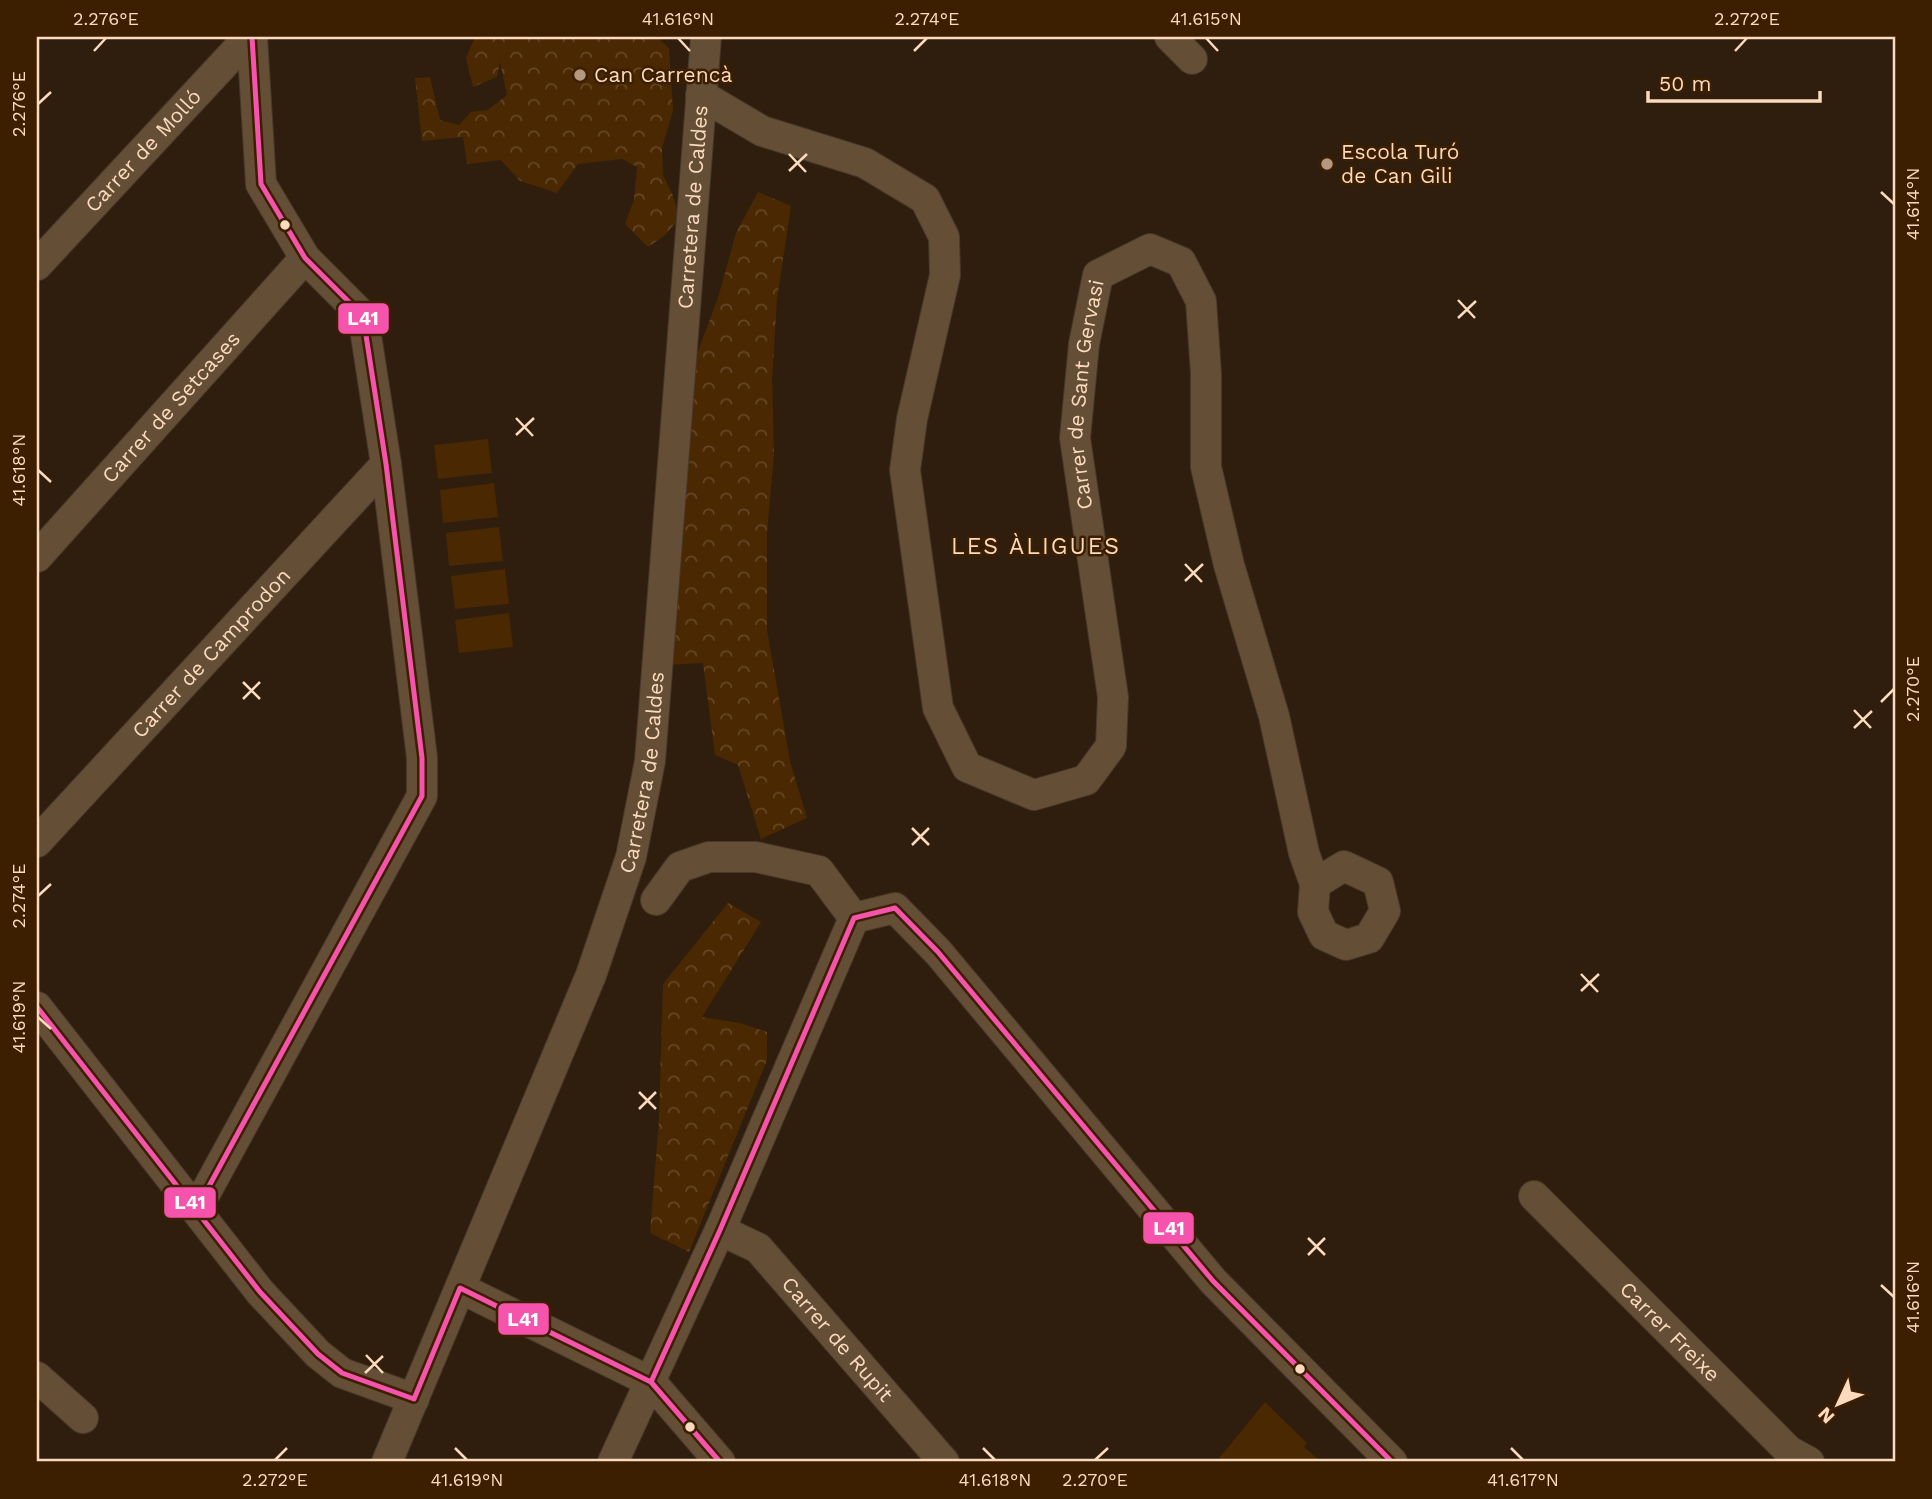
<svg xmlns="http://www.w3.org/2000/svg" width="1932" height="1499" font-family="'Work Sans',sans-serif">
  <defs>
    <pattern id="forest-crowns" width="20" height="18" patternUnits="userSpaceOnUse" patternTransform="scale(1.75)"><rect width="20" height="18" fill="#4a2802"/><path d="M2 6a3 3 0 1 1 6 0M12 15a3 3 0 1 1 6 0" fill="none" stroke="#654725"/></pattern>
  </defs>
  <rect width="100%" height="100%" fill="#2f1e0d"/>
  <path fill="url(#forest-crowns)" d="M475,37H657L669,48L673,111L662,148L663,175L672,193L680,218L664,236L648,247L625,224L634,200L637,167L622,159L578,164L557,193L520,181L501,160L467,164L463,137L422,141L415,78L430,77L440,120L459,125L471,112L488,110L507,95L500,62L497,77L473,87L466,58Z
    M758,192L791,206L777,299L772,379L774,455L767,533V630L790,761L807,818L761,839L738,765L715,755L703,663L667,665L686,412L697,354L718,298L736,233Z
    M728,903L761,922L702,1017L740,1023L767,1032V1060L689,1252L650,1233L659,1118L663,984Z"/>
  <path fill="#4a2802" d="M488,439L492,473L438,479L434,445Z
    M494,483L498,517L443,523L440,490Z
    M499,527L503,561L449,566L446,533Z
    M505,569L509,604L455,609L451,576Z
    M509,613L513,647L459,653L455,620Z
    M1265,1402L1307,1443L1304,1447L1321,1462H1216Z"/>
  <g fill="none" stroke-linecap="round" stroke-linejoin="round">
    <defs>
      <g id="minor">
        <path d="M1170,37L1192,59"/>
        <path id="s1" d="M701,95L762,131L865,163L925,199L944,237L945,275L912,419L905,470L938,708L967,767L1034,795L1086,780L1111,746L1113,697L1075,438L1084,344L1098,275L1150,249L1181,262L1201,301L1206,374V467L1229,565L1274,716L1304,853L1315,884L1313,912L1324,935L1346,945L1369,938L1385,911L1378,882L1344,866L1315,884"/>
        <path id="s2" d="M37,265L249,37"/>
        <path id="s3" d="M37,557L305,258"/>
        <path id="s4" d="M37,842L386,464"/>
        <path d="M656,900L680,867L709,857H756L819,871L854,918"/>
        <path d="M854,918L895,908L938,952L1213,1281L1392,1462"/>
        <path d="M37,1007L260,1292L318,1354L342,1373L414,1399"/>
        <path id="s5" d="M1534,1196L1789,1451L1809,1462"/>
        <path d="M196,1210L422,796V758L386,464L363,316L305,258L261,184L252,37"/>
        <path id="s6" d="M720,1230L758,1248L944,1462"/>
        <path d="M460,1288L651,1382L720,1462"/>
        <path d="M37,1377L83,1418"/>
        <path id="s7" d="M387,1462L591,975L631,857L650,761L706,37"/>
        <path d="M613,1462L720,1230L854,918"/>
      </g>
    </defs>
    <use href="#minor" stroke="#47382b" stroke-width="32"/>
    <use href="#minor" stroke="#644e35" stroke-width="30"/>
    <defs>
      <path id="bus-1" d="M37,1007L260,1292L318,1354L342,1373L414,1399L460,1288L651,1382L720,1462
        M196,1210L422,796V758L386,464L363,316L305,258L261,184L252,37
        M651,1382L720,1230L854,918L895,908L938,952L1213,1281L1392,1462"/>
    </defs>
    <use href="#bus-1" stroke="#3c1e00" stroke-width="10"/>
    <use href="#bus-1" stroke="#f653ac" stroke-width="5"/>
  </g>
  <path fill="none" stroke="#fbdabd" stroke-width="2.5" d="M678,38L690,51M1206,38L1218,51M94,51L106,38M914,51L927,38M1735,51L1747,38M38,104L51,92M789,154L806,172M789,171L807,154M1881,192L1894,204M1458,300L1475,318M1458,318L1476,301M516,418L533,436M516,435L534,418M38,470L51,482M1185,564L1202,582M1185,581L1203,564M243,682L260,699M243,699L260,682M1881,702L1894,689M1854,710L1871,728M1854,728L1872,711M912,828L929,845M912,845L929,828M38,896L51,884M1581,974L1598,992M1581,991L1599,974M38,1017L51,1029M639,1092L656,1109M639,1109L656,1092M1308,1238L1325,1255M1308,1255L1325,1238M1881,1285L1894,1297M366,1355L383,1373M365,1373L383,1356M455,1448L467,1460M983,1448L995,1460M1511,1448L1523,1460M275,1460L287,1448M1095,1460L1108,1448"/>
  <g fill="#b4987f" stroke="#3c1e00" stroke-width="2.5">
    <circle cx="580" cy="75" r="7"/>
    <circle cx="1327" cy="164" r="7"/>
  </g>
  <g fill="#fbdabd" stroke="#3c1e00" stroke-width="2.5">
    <circle cx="285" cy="225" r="6"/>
    <circle cx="1300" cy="1369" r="6"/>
    <circle cx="690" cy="1427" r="6"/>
  </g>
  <g text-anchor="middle" stroke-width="5" stroke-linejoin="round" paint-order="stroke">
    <g font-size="21" fill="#fbdabd" stroke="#3c1e00" text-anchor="start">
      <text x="594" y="82">Can Carrencà</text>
      <text x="1341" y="159">Escola Turó<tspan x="1341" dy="24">de Can Gili</tspan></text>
    </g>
    <g font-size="21" fill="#fbdabd" stroke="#3c1e00">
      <text dy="7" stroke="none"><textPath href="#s2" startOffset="156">Carrer de Molló</textPath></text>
      <text dy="7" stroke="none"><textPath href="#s7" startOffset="1306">Carretera de Caldes</textPath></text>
      <text dy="7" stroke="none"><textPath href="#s1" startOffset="1358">Carrer de Sant Gervasi</textPath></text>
      <text dy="7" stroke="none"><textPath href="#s3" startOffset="201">Carrer de Setcases</textPath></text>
      <text dy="7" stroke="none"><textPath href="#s4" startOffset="257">Carrer de Camprodon</textPath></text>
      <text dy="7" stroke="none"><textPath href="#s7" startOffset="738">Carretera de Caldes</textPath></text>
      <text dy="7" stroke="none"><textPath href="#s5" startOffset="192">Carrer Freixe</textPath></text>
      <text dy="7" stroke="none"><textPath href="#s6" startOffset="163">Carrer de Rupit</textPath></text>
    </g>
    <g font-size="23" letter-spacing="2" fill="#fbdabd" stroke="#3c1e00">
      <text x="1036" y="554">LES ÀLIGUES</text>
    </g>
  </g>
  <g stroke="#3c1e00" stroke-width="2.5">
    <rect x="337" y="302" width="53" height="33" rx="7" fill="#f653ac"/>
    <rect x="163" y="1186" width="54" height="33" rx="7" fill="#f653ac"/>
    <rect x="1142" y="1211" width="53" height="34" rx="7" fill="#f653ac"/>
    <rect x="497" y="1302" width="53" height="34" rx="7" fill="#f653ac"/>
  </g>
  <g font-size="19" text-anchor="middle" font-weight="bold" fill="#fff">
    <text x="363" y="325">L41</text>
    <text x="190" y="1209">L41</text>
    <text x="1169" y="1235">L41</text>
    <text x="523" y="1326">L41</text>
  </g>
  <rect width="1932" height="1499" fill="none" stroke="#3c1e00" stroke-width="77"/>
  <g transform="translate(1838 1404) rotate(226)" stroke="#3c1e00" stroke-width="5" paint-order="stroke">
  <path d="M0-5L12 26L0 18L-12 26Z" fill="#fbdabd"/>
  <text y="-10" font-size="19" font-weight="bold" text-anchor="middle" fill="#fbdabd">N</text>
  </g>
  <path d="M1648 91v10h172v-10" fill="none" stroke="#fbdabd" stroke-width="3.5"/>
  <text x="1659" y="91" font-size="21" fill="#fbdabd" stroke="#3c1e00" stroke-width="5" paint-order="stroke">50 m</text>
  <rect x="38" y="38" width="1856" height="1422" fill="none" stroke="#fbdabd" stroke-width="2.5"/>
  <g font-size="18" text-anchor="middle" fill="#fbdabd">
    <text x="106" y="25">2.276°E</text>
    <text x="678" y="25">41.616°N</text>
    <text x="927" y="25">2.274°E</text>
    <text x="1206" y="25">41.615°N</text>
    <text x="1747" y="25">2.272°E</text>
    <text transform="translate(19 104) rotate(-90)" y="6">2.276°E</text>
    <text transform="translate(1913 204) rotate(-90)" y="6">41.614°N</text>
    <text transform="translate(19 470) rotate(-90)" y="6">41.618°N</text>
    <text transform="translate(1913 689) rotate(-90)" y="6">2.270°E</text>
    <text transform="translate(19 896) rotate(-90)" y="6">2.274°E</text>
    <text transform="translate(19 1017) rotate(-90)" y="6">41.619°N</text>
    <text transform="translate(1913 1297) rotate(-90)" y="6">41.616°N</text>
    <text x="275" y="1486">2.272°E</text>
    <text x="467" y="1486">41.619°N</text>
    <text x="995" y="1486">41.618°N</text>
    <text x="1095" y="1486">2.270°E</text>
    <text x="1523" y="1486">41.617°N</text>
  </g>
</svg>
